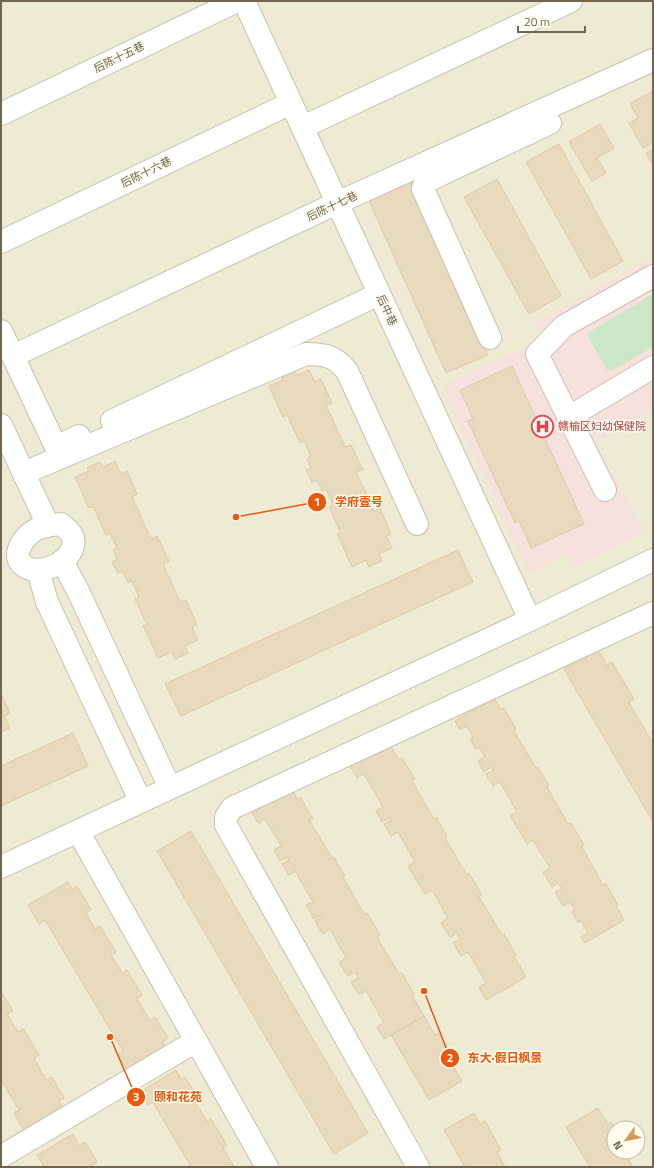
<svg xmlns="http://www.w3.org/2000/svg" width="654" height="1168" font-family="'Titillium Web','Noto Sans SC',sans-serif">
  <rect width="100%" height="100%" fill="#faf8e8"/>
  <path fill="#eeead4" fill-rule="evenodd" d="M1,1H653V1167H1ZM614,1128H638V1152H614Z"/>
  <path fill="#f7e1dd" d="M653,258V410L595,442L644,531L575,567L567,553L528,573L442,386L544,339L536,322Z"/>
  <path fill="#cce7c8" d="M653,294V347L613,370H607L587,335L589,332Z"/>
  <path fill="#e8dabe" stroke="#decaa5" d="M653,91V143L643,148L629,123L638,118L630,104Z
    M600,124L614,148L597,158L606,173L592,181L569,142Z
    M559,144L623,261L591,279L526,162Z
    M653,149V165L646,153Z
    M497,179L561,296L529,314L464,197Z
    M411,182L488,355L446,373L369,201Z
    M512,366L584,524L531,548L519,521L515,523L468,421L473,419L460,390Z
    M294,370L297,375L309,370L315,382L321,379L332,403L326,405L345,447L351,445L363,470L356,472L374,511L380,508L391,534L386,536L392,548L379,554L382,561L369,567L366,560L352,567L337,534L341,533L329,507L333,505L326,489L322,491L317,480L312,482L306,470L311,468L307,458L311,456L304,441L300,443L287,415L283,417L269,386L283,380L281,376Z
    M115,461L121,474L127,471L137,494L132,497L151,539L157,536L169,561L163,564L180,602L186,600L197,625L192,627L198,640L185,646L188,653L175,659L172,652L158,658L143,626L147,624L135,599L139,597L132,581L128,583L123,571L118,573L112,562L117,559L113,550L117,548L110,533L106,535L93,506L89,508L75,477L89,471L87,468L100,462L103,467Z
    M458,550L473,582L181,716L165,684Z
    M598,650L607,665L612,662L634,699L629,703L651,740L653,739V822L564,669Z
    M1,694L10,713L4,716L10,728L1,732Z
    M494,698L501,709L504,708L516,729L514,731L536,768L538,767L549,786L547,787L568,824L571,823L584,845L582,847L603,885L606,884L618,905L616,906L624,920L585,943L581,937L588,933L581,921L578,923L572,912L575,911L570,902L563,906L555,892L562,889L558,883L552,887L543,872L550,868L533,840L527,844L519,831L526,827L525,825L518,829L510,816L517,812L500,782L493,786L486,774L493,770L491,767L484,772L478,761L485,757L479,747L476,749L470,739L473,737L467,726L460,730L455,721Z
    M73,733L88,766L1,806V766Z
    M389,743L399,760L402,758L415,779L412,781L434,819L436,817L447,836L445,838L466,874L469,873L482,895L479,897L502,935L504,934L516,955L514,956L526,977L486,1000L479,987L486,983L468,952L461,956L453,943L460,939L457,933L450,937L441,923L448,918L432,890L425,894L417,881L424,877L423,875L416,880L408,866L415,862L398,832L391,836L384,824L391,820L389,818L382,822L376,811L383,807L364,774L357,778L350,766Z
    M292,789L297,799L300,797L313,819L309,820L332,858L334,857L345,876L343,877L364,914L367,913L380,935L377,937L399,974L402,973L414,994L412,995L424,1016L384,1039L377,1027L384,1023L366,991L359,995L351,982L358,978L355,972L348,976L339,962L346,958L330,929L323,934L315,921L322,917L321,915L314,919L306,905L313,902L295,871L289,875L282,864L289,860L287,857L280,861L274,850L281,846L265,819L258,823L252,813Z
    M191,831L368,1133L334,1154L157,851Z
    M68,882L72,889L77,886L91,910L86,913L95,929L100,926L116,952L111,955L122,973L127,970L142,995L137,998L150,1021L155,1017L168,1038L163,1042L167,1049L128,1072L118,1054L123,1051L45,920L39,924L28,905Z
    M1,992L13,1011L7,1014L18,1032L23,1029L39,1055L34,1058L46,1080L52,1077L64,1098L59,1101L63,1108L24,1131L14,1113L19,1110L1,1080Z
    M424,1016L435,1035L439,1033L456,1061L451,1063L462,1081L429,1100L391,1035Z
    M176,1070L181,1079L185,1077L199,1100L195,1102L207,1121L211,1119L227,1145L223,1148L234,1167H191L153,1102L148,1105L140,1092Z
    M598,1108L608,1124L611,1122L615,1128L614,1152H624L633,1167H590L566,1127Z
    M474,1113L480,1124L485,1121L501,1150L497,1152L505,1167H465L444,1130Z
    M73,1134L79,1146L85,1142L97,1162L91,1166L92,1167H44L37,1155Z"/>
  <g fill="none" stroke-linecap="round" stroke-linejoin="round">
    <defs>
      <path id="minor" d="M244,1L530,620
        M1,114L237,1
        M303,127L571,1
        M1,242L291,103
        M1,331L56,447L79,436
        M490,338L423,189L425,182L550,123
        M13,356L337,203L653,60
        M569,417L653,367
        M112,421L379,294
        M1,425L48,525
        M24,473L306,354C325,354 335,356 347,371L417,524
        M605,490L537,354L564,326L653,276
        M61,524C66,528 71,532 73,538C78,560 40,578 24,566C9,555 25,535 37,529C45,525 52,525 61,524Z
        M62,561L78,591L170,788
        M38,570L47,602L141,802
        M78,831L267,1167
        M1,867L530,620L653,560
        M2,1156L196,1041
        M418,1167L226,825V817L232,808L653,613"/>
    </defs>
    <use href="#minor" stroke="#c8c0ad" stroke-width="24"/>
    <use href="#minor" stroke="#fff" stroke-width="22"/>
  </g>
  <defs>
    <symbol id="hospital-ring" viewBox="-11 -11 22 22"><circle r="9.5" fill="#fdfbee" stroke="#e0444e" stroke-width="1.5"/><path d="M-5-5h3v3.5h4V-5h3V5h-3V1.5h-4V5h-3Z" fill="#e0444e"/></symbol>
  </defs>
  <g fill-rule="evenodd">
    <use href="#hospital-ring" x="530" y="414" width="25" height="25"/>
  </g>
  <g text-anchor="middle" stroke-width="3" stroke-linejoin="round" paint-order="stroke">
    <g font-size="11" fill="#72654f" stroke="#fdfbee">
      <text transform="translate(119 57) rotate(-26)" y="4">后陈十五巷</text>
      <text transform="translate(146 172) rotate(-26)" y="4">后陈十六巷</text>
      <text transform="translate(332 206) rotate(-25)" y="4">后陈十七巷</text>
      <text transform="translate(387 310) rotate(65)" y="4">后中巷</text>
    </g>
    <g font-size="11" fill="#be3a42" stroke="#fdfbee" text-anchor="start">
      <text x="558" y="430">赣榆区妇幼保健院</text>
    </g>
  </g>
  <path fill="none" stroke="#e8590c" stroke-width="1.5" d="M236 517L317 502M424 991L450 1058M110 1037L136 1097"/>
  <g fill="#e8590c" stroke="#fdfbee" stroke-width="1.5">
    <circle cx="236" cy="517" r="4"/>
    <circle cx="424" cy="991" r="4"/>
    <circle cx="110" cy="1037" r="4"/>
    <circle cx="317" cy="502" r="10"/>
    <circle cx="450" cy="1058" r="10"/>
    <circle cx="136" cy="1097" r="10"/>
  </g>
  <g font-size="12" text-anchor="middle" font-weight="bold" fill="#fff">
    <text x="317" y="506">1</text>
    <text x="450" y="1062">2</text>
    <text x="136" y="1101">3</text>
  </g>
  <g font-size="12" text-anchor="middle" font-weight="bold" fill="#e8590c" stroke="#fdfbee" stroke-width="3" stroke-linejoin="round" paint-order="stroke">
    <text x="359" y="506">学府壹号</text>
    <text x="505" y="1062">东大·假日枫景</text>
    <text x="178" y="1101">颐和花苑</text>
  </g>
  <rect width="654" height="1168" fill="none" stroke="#72654f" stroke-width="4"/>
  <g transform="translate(626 1140) rotate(237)"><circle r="19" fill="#fdfbee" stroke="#c5bfae"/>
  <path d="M0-3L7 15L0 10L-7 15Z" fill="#d7985b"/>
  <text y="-6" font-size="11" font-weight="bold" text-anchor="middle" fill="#72654f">N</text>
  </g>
  <path d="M518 26v6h67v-6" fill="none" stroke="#72654f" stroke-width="2"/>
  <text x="524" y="26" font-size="12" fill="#72654f" stroke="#fdfbee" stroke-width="3" paint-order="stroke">20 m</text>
</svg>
